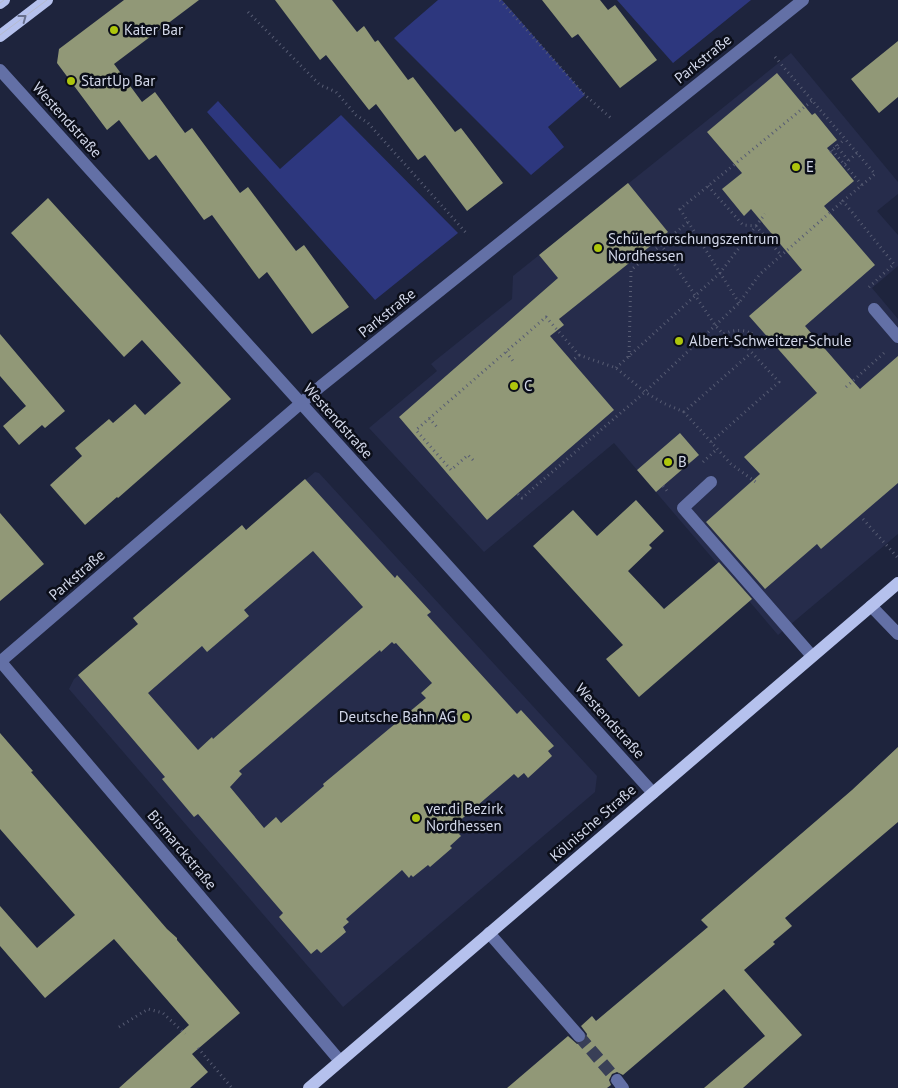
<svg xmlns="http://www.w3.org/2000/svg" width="898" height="1088" font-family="'PT Sans',sans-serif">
  <rect width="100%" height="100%" fill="#1e243d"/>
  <path fill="#262c4b" d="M791,53L898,182V194L877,211L898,235V266L872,288L898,319V534L778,635L614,443L484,552L369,428L437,371L431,364L512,299L513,276Z
    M315,472L319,473L597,776L595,792L343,1007L69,689L74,679L138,625L133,618L242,525L246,530Z"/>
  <path fill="#2d377e" d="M438,0H502L585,95L548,127L564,147L531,175L394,38Z
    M617,0H751L673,63Z
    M218,101L280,169L341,115L458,233L375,300L207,112Z"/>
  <path fill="#919877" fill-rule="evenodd" d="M124,0H199L114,64L142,102L155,92L185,133L192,128L240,193L248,187L296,251L304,245L349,307L312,334L267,272L259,279L212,215L204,220L156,155L149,160L119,120L107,130L57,63L59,49Z
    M275,0H332L357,32L364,26L375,42L378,40L408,80L413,77L455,132L461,128L503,183L467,211L425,155L418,160L376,104L369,110L326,55L320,60Z
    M542,0H600L608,10L615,5L657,60L620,88L578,34L572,38Z
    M898,41V97L879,113L851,79Z
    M777,73L812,115L815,113L837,140L827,148L854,181L824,206L875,265L805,326L860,389L898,356V483L821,549L817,544L765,589L706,522L760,474L744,457L817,393L749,316L802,270L751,209L744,216L722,189L742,173L707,132Z
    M628,183L668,232L559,319L564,325L550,336L614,410L487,520L399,417L558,278L539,255Z
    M48,198L231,399L118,498L117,497L85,525L50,485L82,456L75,448L109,419L113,423L135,404L145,415L181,383L142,340L124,357L11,233Z
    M0,334L65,411L45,428L42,425L19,445L3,426L26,406L0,376Z
    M680,433L699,455L656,492L637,470Z
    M305,479L395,578L397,575L431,612L427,615L517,714L521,710L554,746L548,751L552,756L528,778L524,773L518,778L514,774L457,823L463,830L459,834L461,836L450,846L452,848L430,867L428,865L413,877L411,875L409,878L402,870L346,919L349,922L343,927L346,932L321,953L317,949L311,954L279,917L283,913L198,814L194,817L162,779L165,777L78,675L138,624L133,618L242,525L246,530ZM313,551L363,607L213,739L212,737L198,750L148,693L202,646L207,652L249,616L244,610ZM392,642L394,644L396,643L432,683L421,693L426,698L323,784L324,786L281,823L276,817L264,828L230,787L242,774L239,771L380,650L381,652Z
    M636,500L664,531L649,545L652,548L628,571L664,609L719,562L752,599L639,697L606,659L623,645L533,546L573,510L597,536Z
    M0,513L44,564L0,601Z
    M0,733L33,771L31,772L167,929L177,938V940L240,1013L192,1054L208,1072L190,1088H119L189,1025L114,939L45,998L0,946V906L37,948L75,915L0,829Z
    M898,747V822L785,918L792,926L773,942L775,944L744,970L802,1035L743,1088H704L765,1036L724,989L623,1075L617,1072L612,1074L609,1080L611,1085L607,1088H507L568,1036L577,1044L585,1042L587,1034L581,1026L592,1016L596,1021L708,927L701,920L852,790Z"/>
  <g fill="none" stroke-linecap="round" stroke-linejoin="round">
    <path stroke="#393f57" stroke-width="12" stroke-dasharray="12 6" stroke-linecap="butt" d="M579,1036L617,1080"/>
    <path stroke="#575c73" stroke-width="3" stroke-dasharray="1 4" stroke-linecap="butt" d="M500,0L585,95L612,119
      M248,12L320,85L336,92L356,115L368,123L468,235
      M775,57L875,174L843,201L894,264L867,289
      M838,148L849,161
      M832,150L862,185
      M830,152L845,139
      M845,164L857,153
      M708,186L743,225L756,226L781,255
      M658,240L715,325L723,334C734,330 740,329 751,333L742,342L779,382L711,442L731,464L757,483
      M739,303L680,209L813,100
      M751,333L765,348L771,342
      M506,352L513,361
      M579,355L616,368L645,392L663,403L684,412
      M629,357L631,270L688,222
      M616,368L720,273L765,214
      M846,387L884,353
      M429,418L437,427
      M711,442L684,412L751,353
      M473,460L468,455L451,470L416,430L546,317L579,355L572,361
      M703,462L717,449
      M663,486L668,492
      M518,494L522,498L645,392L739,303L760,274L843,201
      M863,519L898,558
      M119,1027L148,1009L163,1013L185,1034
      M198,1048L232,1088"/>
    <path stroke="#6370a6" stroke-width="12" d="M0,70L653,793
      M874,309L898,337
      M711,482L683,508L812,656
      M871,606L898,634
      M0,661L340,1061
      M0,662L321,386L803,0
      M489,933L579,1036
      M617,1080L623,1088"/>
    <path stroke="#b5c1ed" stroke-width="12" d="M0,3L4,0
      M0,36L47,0
      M309,1088L898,583"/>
    <path stroke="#b6bbce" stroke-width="1" d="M0,3L4,0
      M0,35L47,0"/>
    <path stroke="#575c73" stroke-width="3" stroke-dasharray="1 4" stroke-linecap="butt" d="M836,145L838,148"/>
  </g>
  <defs><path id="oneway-chevron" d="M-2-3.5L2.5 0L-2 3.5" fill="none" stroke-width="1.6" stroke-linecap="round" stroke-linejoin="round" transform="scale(1.25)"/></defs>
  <use stroke="#68708e" href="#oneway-chevron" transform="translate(23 18) rotate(-37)"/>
  <g fill="#aec60c" stroke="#0b0e19" stroke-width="2">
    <circle cx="114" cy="30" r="5"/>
    <circle cx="71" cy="81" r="5"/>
    <circle cx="796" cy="167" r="5"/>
    <circle cx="598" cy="248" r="5"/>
    <circle cx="679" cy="341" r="5"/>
    <circle cx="514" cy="386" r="5"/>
    <circle cx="668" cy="462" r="5"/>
    <circle cx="466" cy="717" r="5"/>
    <circle cx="416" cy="818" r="5"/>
  </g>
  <g text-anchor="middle" stroke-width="5" stroke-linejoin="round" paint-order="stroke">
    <g font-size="15" fill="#d2d7e9" stroke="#0b0e19" text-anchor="start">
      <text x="124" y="35">Kater Bar</text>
      <text x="81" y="86">StartUp Bar</text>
      <text x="806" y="172">E</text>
      <text x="608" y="244">Schülerforschungszentrum<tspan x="608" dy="17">Nordhessen</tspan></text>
      <text x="689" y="346">Albert-Schweitzer-Schule</text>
      <text x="524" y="391">C</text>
      <text x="678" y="467">B</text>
      <text x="456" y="722" text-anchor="end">Deutsche Bahn AG</text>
      <text x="426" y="814">ver.di Bezirk<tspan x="426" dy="17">Nordhessen</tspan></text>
    </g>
    <g font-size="15" fill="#d2d7e9" stroke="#0b0e19">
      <text transform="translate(703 59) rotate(-39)" y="5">Parkstraße</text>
      <text transform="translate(67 120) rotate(48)" y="5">Westendstraße</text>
      <text transform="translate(387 313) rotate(-39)" y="5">Parkstraße</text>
      <text transform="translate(338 421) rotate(48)" y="5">Westendstraße</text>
      <text transform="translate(77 575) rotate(-41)" y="5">Parkstraße</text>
      <text transform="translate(610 721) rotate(48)" y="5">Westendstraße</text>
      <text transform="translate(593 823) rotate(-41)" y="5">Kölnische Straße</text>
      <text transform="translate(182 850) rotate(50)" y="5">Bismarckstraße</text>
    </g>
  </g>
</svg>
